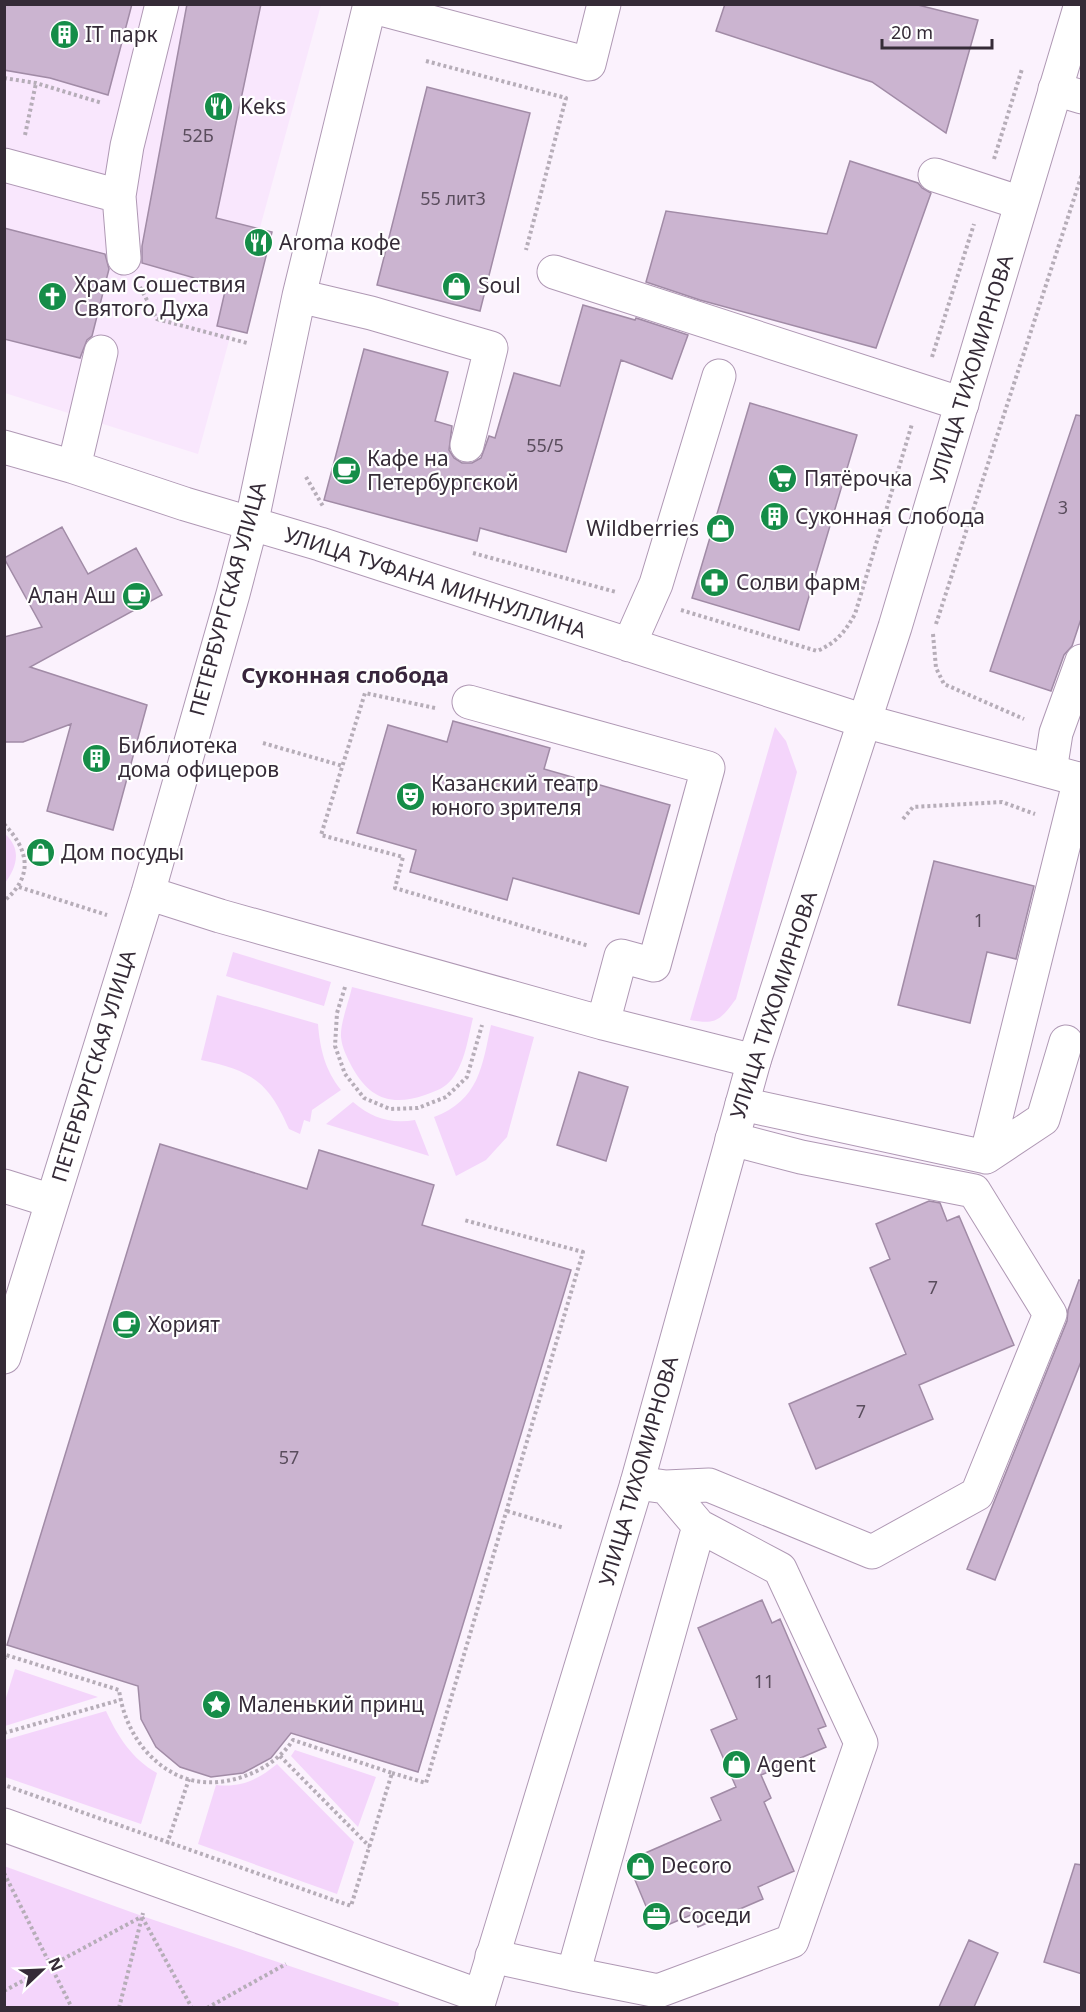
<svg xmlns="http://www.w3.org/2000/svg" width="1086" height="2012" font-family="'Noto Sans',sans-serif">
  <rect width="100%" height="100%" fill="#fbf2fd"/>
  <path fill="#f9e7fd" d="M5,5H321L198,454L5,393Z"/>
  <path fill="#f4d5fb" d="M775,727L786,741L797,772L736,999C720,1020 717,1025 690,1020Z
    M5,834C22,849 17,867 5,883Z
    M233,952L331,982L324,1006L226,976Z
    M352,987L473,1018C468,1038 465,1063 452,1079C445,1088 436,1091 425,1095C391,1107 369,1098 352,1067C347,1057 342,1048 341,1037C340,1024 349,1001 352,987Z
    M217,995L318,1024C320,1049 325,1070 341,1090L312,1110L310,1122L304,1120L300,1134L289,1129C268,1081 252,1071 201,1060Z
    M491,1025L534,1037L507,1137L486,1160L456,1176L434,1117C479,1100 482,1067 491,1025Z
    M353,1102C372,1118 390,1124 415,1120L429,1156L326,1124Z
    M15,1669L98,1697L5,1726V1701Z
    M106,1711C118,1737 132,1759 157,1773L141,1824L5,1777V1740Z
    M295,1750L376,1777L358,1827L291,1756Z
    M277,1764L354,1842L337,1894L198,1844L216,1785C240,1788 258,1780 277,1764Z
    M4,1866L142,1916L399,2003L398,2007H5Z"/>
  <path fill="#cbb4d0" stroke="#a18ba6" stroke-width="1.5" d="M4,4H132L108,95L50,78L4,70Z
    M187,4H261L216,218L272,232L247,333L217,326L226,287L142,263V246Z
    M725,4H914L978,20L946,133L872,82L716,31Z
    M427,87L530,113L480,311L377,285Z
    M850,161L918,183L922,188L931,193L876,348L700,300L646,282L666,211L827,234Z
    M4,228L105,254L109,269L92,336L87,340L80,358L4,339Z
    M583,305L635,320L636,318L688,335L672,379L621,360L566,552L480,528L477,541L324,500L364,349L448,372L435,421L452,426L449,450L454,458L462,463H472L481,458L489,436L495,438L514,373L560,386Z
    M750,403L857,435L799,630L692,598Z
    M1076,415L1082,416V616L1072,646L1064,655L1051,691L990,671Z
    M62,527L88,574L136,548L162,595L30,667L147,705L113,830L47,811L71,724L23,742H4V637L42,627L4,558Z
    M453,721L550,748L544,769L670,805L639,914L513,878L507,900L410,872L416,850L357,833L388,725L447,742Z
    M934,861L1034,886L1016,959L987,952L970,1023L898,1005Z
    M579,1072L628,1087L606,1161L557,1145Z
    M160,1144L307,1189L319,1150L434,1185L422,1225L571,1270L418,1772L291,1733L271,1758L243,1773L211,1777L180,1767L156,1747L141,1719L138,1686L7,1645Z
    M929,1201L940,1203L947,1221L959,1216L1014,1345L919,1385L933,1419L816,1469L789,1404L906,1354L870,1268L890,1259L876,1224Z
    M1079,1280L1082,1281V1359L995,1580L967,1569L1067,1321L1068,1310Z
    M762,1600L772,1623L780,1619L826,1726L818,1729L826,1747L761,1775L771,1798L764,1802L794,1871L758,1887L763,1899L698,1927L693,1914L656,1930L627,1861L721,1820L711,1798L736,1787L711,1730L737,1719L698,1628Z
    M1075,1864L1082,1865V1974L1044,1962Z
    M969,1940L998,1953L974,2007H939Z"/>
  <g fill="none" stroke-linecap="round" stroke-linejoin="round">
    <defs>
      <path id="minor" d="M370,6L589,64L604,4
        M1055,89L1082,97
        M4,165L119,196
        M935,175L1021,203
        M124,258L119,196L127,146L162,4
        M554,272L962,404
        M299,296L371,313L491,348L467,445
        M4,447L74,467L185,504L320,544L864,721
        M74,467L101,352
        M629,645L656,584L719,376
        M469,702L708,768L654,965L621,956L603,1023
        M1050,771L1056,733L1082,661
        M148,893L220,916L603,1023L754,1061
        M742,1104L986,1157L1080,779
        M986,1157L1043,1119L1066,1042
        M4,1186L52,1201
        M4,1357L148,893L233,594L251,525L299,296L370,4
        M637,1483L666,1487L709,1485L872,1552L977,1494L1050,1314L974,1191L801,1157L732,1139
        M4,1825L480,1996
        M492,1956L573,1974L699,1526
        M573,1974L658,1991L792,1941L861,1743L780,1569L699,1526L666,1487"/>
      <path id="major" d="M864,721L1082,780
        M477,2008L637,1483L754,1061L895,627L1081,4"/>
    </defs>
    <use href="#minor" stroke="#af98b4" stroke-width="35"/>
    <use href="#major" stroke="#af98b4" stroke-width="35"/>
    <path stroke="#b6adb8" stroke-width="4" stroke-dasharray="3 3" stroke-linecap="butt" d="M426,61L566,98L526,250
      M4,78L36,83L102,103
      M25,135L36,83
      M994,159L1022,69
      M140,287L157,319L247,343
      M932,357L974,224
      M306,477L324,508
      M473,553L616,592
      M681,610L817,651C836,643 845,632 855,614L912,424
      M936,624L1082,174
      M933,634L936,668L944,684L1024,719
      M435,708L365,693L321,835L403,857L395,888L589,946
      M263,743L343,766
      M903,819L913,807L1002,802L1035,814
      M4,824C29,850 34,876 4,901
      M19,887L107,915
      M4,941V946
      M345,987L337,1013L335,1046L345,1074L364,1098L390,1109L418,1108L446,1097L467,1077L482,1025
      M507,1511L564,1528
      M4,1660L6,1655L119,1690C124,1726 144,1759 177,1775C215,1794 271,1774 293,1740L392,1773L351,1906L4,1785
      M4,1733L120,1700
      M280,1756L370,1847
      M392,1773L426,1783L583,1252L464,1220
      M167,1844L189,1779
      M4,1873L72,2008
      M142,1917L192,2008
      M4,1991L141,1917
      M119,2008L143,1913
      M207,2008L286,1964"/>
    <use href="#minor" stroke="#fff" stroke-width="33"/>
    <use href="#major" stroke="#fff" stroke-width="33"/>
  </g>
  <defs>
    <symbol id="building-disc" viewBox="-11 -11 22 22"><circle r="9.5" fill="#158d48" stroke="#fff"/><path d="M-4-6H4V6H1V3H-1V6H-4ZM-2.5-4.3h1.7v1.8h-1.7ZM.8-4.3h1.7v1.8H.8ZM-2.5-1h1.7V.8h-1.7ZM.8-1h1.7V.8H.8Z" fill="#fff"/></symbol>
    <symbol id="restaurant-disc" viewBox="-11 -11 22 22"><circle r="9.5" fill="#158d48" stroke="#fff"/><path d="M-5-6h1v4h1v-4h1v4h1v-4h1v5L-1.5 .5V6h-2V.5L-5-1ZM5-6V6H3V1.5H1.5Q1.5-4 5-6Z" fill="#fff"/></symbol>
    <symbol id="shop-disc" viewBox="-11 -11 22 22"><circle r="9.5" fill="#158d48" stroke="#fff"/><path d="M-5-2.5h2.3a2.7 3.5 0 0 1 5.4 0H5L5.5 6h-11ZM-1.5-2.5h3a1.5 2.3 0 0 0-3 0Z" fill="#fff"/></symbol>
    <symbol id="church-disc" viewBox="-11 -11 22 22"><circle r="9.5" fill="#158d48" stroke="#fff"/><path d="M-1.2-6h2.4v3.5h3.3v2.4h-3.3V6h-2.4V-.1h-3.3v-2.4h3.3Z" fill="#fff"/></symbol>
    <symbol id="cafe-disc" viewBox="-11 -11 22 22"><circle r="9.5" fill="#158d48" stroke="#fff"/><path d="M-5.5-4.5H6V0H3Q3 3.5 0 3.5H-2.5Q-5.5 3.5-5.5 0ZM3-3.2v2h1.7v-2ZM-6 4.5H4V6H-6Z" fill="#fff"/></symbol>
    <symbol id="supermarket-disc" viewBox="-11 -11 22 22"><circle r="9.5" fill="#158d48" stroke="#fff"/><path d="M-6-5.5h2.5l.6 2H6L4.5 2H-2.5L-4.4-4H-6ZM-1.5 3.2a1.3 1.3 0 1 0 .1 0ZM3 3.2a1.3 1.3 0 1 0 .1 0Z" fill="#fff"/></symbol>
    <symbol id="pharmacy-disc" viewBox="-11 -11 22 22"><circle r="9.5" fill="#158d48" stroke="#fff"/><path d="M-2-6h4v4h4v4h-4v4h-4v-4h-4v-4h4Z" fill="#fff"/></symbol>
    <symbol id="theatre-disc" viewBox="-11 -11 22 22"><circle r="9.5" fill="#158d48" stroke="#fff"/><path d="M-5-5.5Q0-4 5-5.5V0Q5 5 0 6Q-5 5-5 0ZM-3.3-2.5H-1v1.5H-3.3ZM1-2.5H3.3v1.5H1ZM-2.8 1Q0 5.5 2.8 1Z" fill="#fff"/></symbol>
    <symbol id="sight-disc" viewBox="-11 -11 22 22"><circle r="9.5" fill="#158d48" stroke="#fff"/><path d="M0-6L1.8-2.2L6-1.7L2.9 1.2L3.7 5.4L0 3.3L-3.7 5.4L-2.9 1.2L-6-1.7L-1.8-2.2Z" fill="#fff"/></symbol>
    <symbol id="office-disc" viewBox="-11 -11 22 22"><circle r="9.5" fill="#158d48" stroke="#fff"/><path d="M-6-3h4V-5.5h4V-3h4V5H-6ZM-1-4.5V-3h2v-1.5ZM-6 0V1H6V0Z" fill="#fff"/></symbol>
  </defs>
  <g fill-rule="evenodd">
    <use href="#building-disc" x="48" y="18" width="33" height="33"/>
    <use href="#restaurant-disc" x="202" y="90" width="33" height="33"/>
    <use href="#restaurant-disc" x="242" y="226" width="33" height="33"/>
    <use href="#shop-disc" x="440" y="270" width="33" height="33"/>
    <use href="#church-disc" x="36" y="280" width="33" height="33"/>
    <use href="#cafe-disc" x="330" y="454" width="33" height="33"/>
    <use href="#supermarket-disc" x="766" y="462" width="33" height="33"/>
    <use href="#building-disc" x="758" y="500" width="33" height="33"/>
    <use href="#shop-disc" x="704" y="512" width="33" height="33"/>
    <use href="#pharmacy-disc" x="698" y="566" width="33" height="33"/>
    <use href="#cafe-disc" x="120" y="580" width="33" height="33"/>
    <use href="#building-disc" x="80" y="742" width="33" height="33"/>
    <use href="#theatre-disc" x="394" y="780" width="33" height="33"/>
    <use href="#shop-disc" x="24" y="836" width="33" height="33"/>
    <use href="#cafe-disc" x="110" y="1308" width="33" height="33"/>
    <use href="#sight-disc" x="200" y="1688" width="33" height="33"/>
    <use href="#shop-disc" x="720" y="1748" width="33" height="33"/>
    <use href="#shop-disc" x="624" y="1850" width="33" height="33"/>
    <use href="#office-disc" x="640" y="1900" width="33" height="33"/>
  </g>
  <g text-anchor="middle" stroke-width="4.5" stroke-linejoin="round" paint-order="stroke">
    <g font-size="18" fill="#5a4d5d">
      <text x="198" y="142">52Б</text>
      <text x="453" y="205">55 лит3</text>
      <text x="545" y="452">55/5</text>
      <text x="1063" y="514">3</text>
      <text x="979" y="927">1</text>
      <text x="933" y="1294">7</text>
      <text x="861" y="1418">7</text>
      <text x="289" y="1464">57</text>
      <text x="764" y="1688">11</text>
    </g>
    <g font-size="21" fill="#352b37" stroke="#fff" text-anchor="start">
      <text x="85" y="42">IT парк</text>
      <text x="240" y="114">Keks</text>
      <text x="279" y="250">Aroma кофе</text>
      <text x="74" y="292">Храм Сошествия<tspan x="74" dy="24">Святого Духа</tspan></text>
      <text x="478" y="293">Soul</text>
      <text x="367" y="466">Кафе на<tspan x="367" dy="24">Петербургской</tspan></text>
      <text x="804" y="486">Пятёрочка</text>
      <text x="795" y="524">Суконная Слобода</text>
      <text x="699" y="536" text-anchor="end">Wildberries</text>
      <text x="736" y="590">Солви фарм</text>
      <text x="116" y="603" text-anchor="end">Алан Аш</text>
      <text x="118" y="753">Библиотека<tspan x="118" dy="24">дома офицеров</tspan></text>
      <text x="431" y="791">Казанский театр<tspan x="431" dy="24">юного зрителя</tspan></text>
      <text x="61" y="860">Дом посуды</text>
      <text x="148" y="1332">Хорият</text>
      <text x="238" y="1712">Маленький принц</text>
      <text x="757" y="1772">Agent</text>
      <text x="661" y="1873">Decoro</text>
      <text x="678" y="1923">Соседи</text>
    </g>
    <g font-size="21" fill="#352b37" stroke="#fff">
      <text transform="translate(972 369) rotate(-73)" y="7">УЛИЦА ТИХОМИРНОВА</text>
      <text transform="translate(435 583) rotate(18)" y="7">УЛИЦА ТУФАНА МИННУЛЛИНА</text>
      <text transform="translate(228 599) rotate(-75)" y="7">ПЕТЕРБУРГСКАЯ УЛИЦА</text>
      <text transform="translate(774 1005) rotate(-72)" y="7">УЛИЦА ТИХОМИРНОВА</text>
      <text transform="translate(94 1066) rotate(-73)" y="7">ПЕТЕРБУРГСКАЯ УЛИЦА</text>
      <text transform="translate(639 1471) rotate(-74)" y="7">УЛИЦА ТИХОМИРНОВА</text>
    </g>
    <g font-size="22" font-weight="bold" fill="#38263c" stroke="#fff">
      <text x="345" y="683">Суконная слобода</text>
    </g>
  </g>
  <rect width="1086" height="2012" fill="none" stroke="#352b37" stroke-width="12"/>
  <g transform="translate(42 1970) rotate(67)" stroke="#ffffff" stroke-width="4.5" paint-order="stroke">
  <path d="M0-4.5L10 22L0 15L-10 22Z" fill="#352b37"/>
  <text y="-9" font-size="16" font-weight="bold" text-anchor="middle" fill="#352b37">N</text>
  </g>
  <path d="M882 39v9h110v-9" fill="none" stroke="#352b37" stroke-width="3"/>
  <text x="891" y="39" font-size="18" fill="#352b37" stroke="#ffffff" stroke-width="4.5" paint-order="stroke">20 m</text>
</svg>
